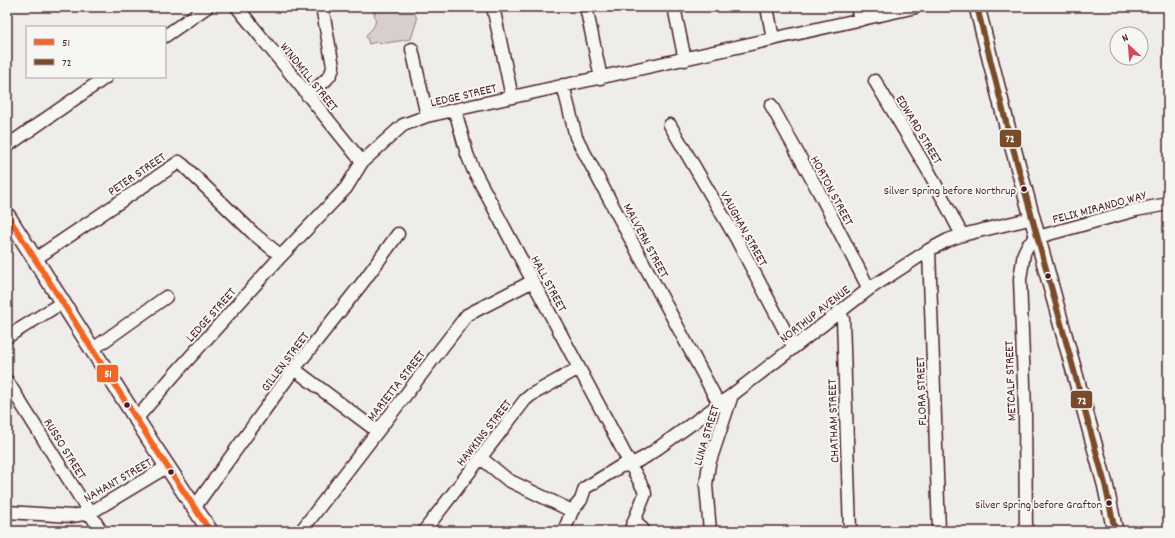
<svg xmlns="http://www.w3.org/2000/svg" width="1175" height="538" font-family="Dekko,sans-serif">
  <rect width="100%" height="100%" fill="#efedea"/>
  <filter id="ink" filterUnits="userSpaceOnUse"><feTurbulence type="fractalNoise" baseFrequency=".025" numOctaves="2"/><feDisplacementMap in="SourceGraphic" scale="8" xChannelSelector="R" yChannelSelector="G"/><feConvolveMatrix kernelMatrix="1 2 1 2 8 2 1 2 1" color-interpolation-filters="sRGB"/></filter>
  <g filter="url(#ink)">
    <path fill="#d7cfce" stroke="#90777c" d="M371,7H415V13L417,20L411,39L386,43L376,42L369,44L366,35C377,25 378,21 371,7Z"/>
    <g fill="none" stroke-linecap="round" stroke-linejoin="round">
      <defs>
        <path id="minor" d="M237,7L362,162
          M493,7L512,97
          M586,7L601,78
          M674,7L685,60
          M767,7L773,39
          M857,7L860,20
          M165,36L207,7
          M412,49L427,116
          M875,81L929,172L962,235
          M563,85L576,137L719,404
          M307,95C316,88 333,78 333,66L322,7
          M771,105L819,192L869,289
          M455,110L467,154L473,169L644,490L645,494L630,531
          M670,125L736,238L793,346
          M7,146L106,77
          M929,250L939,531
          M35,259L179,162L183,165L253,233L281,256
          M839,311L843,319L850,531
          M7,337L63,302
          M93,349L166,297
          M294,369L377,431
          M7,381L101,531
          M137,418L174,375L281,256L346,188L362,162L403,125L427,116L916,7
          M481,458L508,480L572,511
          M194,508L294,369L363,282L398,234
          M7,512L72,516L90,513L168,466
          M635,520L644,531
          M301,531L467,315L533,281
          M424,531L525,400L531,395L579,368
          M564,531L572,511L581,500L585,488L621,466L630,465L647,456L732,395L869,289L929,250L948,240L962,235L1033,218
          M710,531L706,485L709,464L732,395
          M1026,531L1025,411L1020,279L1024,253L1028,245L1038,237L1136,210L1168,204"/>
        <path id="major" d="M977,7L1007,126L1105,484L1115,531
          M7,215L153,445L210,531"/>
      </defs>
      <use href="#minor" stroke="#4a1f2b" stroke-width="15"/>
      <use href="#major" stroke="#4a1f2b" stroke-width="18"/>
      <use href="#minor" stroke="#f6f6f2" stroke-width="12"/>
      <use href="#major" stroke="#f6f6f2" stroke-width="15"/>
      <defs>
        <path id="bus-1" d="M7,215L153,445L210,531"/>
        <path id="bus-2" d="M977,7L1007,126L1105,484L1115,531"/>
      </defs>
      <use href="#bus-1" stroke="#f6f6f2" stroke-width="9"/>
      <use href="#bus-2" stroke="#f6f6f2" stroke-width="9"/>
      <use href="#bus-1" stroke="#f26522" stroke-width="6"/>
      <use href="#bus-2" stroke="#7a4b2a" stroke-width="6"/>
    </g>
  </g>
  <g fill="#4a1f2b" stroke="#f6f6f2" stroke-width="1.5">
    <circle cx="1024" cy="189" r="3.5"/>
    <circle cx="1048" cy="276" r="3.5"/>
    <circle cx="127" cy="405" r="3.5"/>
    <circle cx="171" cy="472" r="3.5"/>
    <circle cx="1109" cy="503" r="3.5"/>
  </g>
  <g text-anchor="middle" stroke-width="4" stroke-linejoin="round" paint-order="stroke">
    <g font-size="12" fill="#4a1f2b" stroke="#f6f6f2" text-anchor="end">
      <text x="1016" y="194">Silver Spring before Northrup</text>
      <text x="1102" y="508">Silver Spring before Grafton</text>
    </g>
    <g font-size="13" fill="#4a1f2b" stroke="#f6f6f2">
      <text transform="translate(310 76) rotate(51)" y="5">WINDMILL STREET</text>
      <text transform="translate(463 94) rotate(-13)" y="5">LEDGE STREET</text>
      <text transform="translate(920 129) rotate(59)" y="5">EDWARD STREET</text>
      <text transform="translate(136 173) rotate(-34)" y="5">PETER STREET</text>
      <text transform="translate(833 190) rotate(62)" y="5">HORTON STREET</text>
      <text transform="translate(1099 206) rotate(-15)" y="5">FELIX MIRANDO WAY</text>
      <text transform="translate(745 228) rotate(61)" y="5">VAUGHAN STREET</text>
      <text transform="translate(647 240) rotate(62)" y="5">MALVERN STREET</text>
      <text transform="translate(550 283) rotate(62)" y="5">HALL STREET</text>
      <text transform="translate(814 313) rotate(-38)" y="5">NORTHUP AVENUE</text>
      <text transform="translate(210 314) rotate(-48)" y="5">LEDGE STREET</text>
      <text transform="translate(284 361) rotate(-53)" y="5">GILLEN STREET</text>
      <text transform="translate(1009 381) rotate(-92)" y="5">METCALF STREET</text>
      <text transform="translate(395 385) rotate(-52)" y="5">MARIETTA STREET</text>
      <text transform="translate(920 391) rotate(-92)" y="5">FLORA STREET</text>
      <text transform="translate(832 421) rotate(-92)" y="5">CHATHAM STREET</text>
      <text transform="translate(483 432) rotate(-52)" y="5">HAWKINS STREET</text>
      <text transform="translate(705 435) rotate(-73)" y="5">LUNA STREET</text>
      <text transform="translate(66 448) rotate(58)" y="5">RUSSO STREET</text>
      <text transform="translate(117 479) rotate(-30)" y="5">NAHANT STREET</text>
    </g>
  </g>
  <g stroke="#f6f6f2" stroke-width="1.5">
    <rect x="999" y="129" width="23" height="19" rx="4" fill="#7a4b2a"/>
    <rect x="96" y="364" width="23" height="19" rx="4" fill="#f26522"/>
    <rect x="1070" y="390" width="23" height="19" rx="4" fill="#7a4b2a"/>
  </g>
  <g font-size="11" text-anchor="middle" font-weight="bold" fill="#fff">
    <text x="1010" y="142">72</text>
    <text x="108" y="377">51</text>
    <text x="1082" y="404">72</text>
  </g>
  <rect width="1175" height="538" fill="none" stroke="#f6f6f2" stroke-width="24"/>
  <rect x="12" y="12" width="1151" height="514" fill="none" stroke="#4a1f2b" stroke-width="1.5" filter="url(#ink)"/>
  <rect x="26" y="26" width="140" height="52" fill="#f6f6f2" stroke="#b1a0a2"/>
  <rect x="34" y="39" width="20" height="6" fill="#f26522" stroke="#b1a0a2"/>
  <text x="62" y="46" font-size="12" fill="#4a1f2b">51</text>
  <rect x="34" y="59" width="20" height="6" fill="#7a4b2a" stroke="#b1a0a2"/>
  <text x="62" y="66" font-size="12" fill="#4a1f2b">72</text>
  <g transform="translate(1129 46) rotate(334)"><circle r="19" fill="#f6f6f2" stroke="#b1a0a2"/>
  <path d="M0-3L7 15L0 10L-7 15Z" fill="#d1495b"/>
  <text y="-6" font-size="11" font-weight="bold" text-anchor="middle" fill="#4a1f2b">N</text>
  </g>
</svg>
